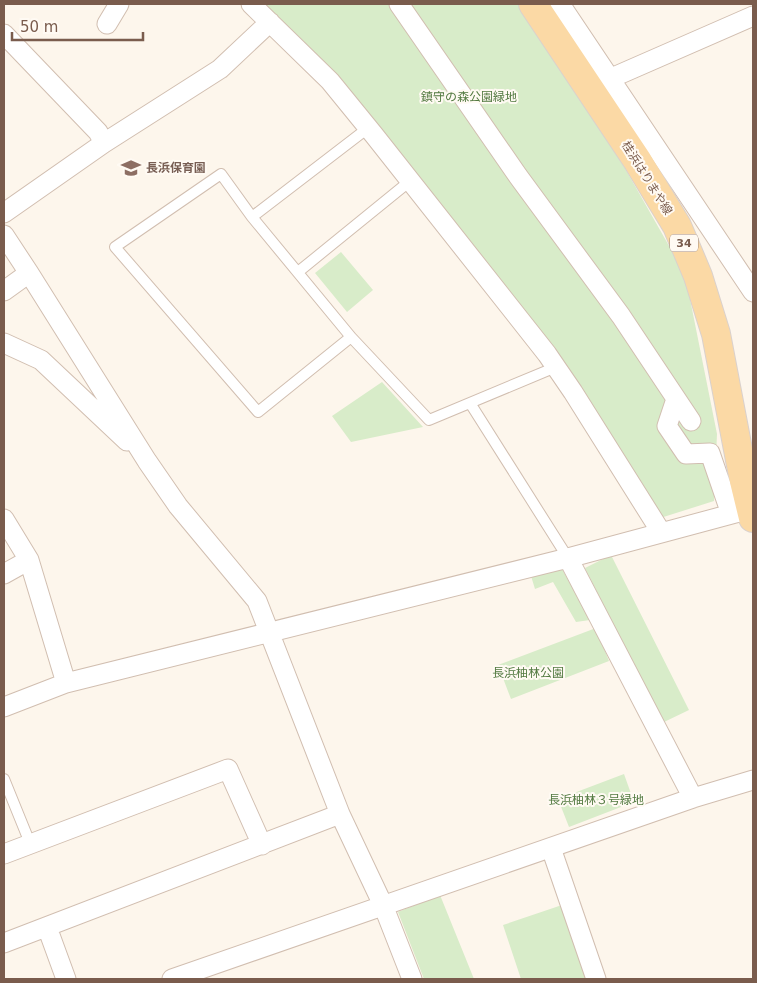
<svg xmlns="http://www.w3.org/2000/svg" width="757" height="983" font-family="'DejaVu Sans','Noto Sans JP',sans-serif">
  <rect width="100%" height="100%" fill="#fdf6ec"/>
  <path fill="#d8ecc9" d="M261,4H518L597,119L685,274L717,434L714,501L654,520L561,363Z
    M341,252L373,290L347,312L315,273Z
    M382,382L423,427L351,442L332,416Z
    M611,555L689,710L662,723L585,568Z
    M561,567L590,620L576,622L553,582L535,589L531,576Z
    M596,628L609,661L511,699L498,665Z
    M624,774L634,802L569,827L558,799Z
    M440,895L474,979H424L398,912Z
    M562,905L587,979H521L503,925Z"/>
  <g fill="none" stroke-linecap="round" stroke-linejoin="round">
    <defs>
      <path id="lane" d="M252,217L351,337L258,412L115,247L221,174L252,217L368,128
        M298,272L410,181
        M351,337L429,420L556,367
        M470,403L568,558
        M4,779L30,843"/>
      <path id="street" d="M251,4L330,81L374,135L547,354L573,392L661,532
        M399,4L518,176L621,316L691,421
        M560,4L753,292
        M107,24L119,4
        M4,34L98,132L104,143L4,213
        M609,79L753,16
        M104,143L220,69L270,22
        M4,235L29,273L147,461L178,506L257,601L340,814L383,905L412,979
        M4,291L29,273
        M4,343L41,360L127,441
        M676,399L667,426L686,454L710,453L731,514
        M4,519L29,560L66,683
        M568,558L693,798
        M4,574L29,560
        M4,707L66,683L568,558L750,509
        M551,848L596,979
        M4,854L228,769L262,845
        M47,927L66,979
        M4,943L340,814
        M172,979L693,798L753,780"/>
      <path id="primary" d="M533,4L637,160L677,226L698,276L716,334L744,481L753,518"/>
    </defs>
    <use href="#lane" stroke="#d1beb0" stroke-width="12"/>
    <use href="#street" stroke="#d1beb0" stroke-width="21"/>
    <use href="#primary" stroke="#dad1cd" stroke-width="30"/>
    <use href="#lane" stroke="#fff" stroke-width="10"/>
    <use href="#street" stroke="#fff" stroke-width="19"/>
    <use href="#primary" stroke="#fbd9a5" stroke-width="28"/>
  </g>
  <defs>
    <symbol id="school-bare" viewBox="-9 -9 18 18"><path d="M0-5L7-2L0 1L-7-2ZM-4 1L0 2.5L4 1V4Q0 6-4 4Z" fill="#8d6e63" stroke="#fffaf3" stroke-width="2.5" paint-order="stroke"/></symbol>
  </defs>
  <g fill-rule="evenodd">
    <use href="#school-bare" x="117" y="154" width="28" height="28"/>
  </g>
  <g text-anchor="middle" stroke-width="4" stroke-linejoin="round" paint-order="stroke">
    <rect fill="#fffaf3" stroke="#a28b7f" stroke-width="1" x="670" y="234.5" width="28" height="17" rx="4"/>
    <g font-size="11" font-weight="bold" fill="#7a5c4d">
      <text x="684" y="247">34</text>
    </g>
    <g font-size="12" fill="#537a41" stroke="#fffaf3">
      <text x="469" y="101">鎮守の森公園緑地</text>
      <text x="528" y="677">長浜柚林公園</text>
      <text x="596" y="804">長浜柚林３号緑地</text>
    </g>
    <g font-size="12" font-weight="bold" fill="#785e54" stroke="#fffaf3" text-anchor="start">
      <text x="146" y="172">長浜保育園</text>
    </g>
    <g font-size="12" fill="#7a5c4d" stroke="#fffaf3">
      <text transform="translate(647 178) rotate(58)" y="4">桂浜はりまや線</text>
    </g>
  </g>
  <rect width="757" height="983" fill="none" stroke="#7a5c4d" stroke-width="10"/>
  <path d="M12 32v8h131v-8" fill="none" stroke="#7a5c4d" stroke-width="2.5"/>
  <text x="20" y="32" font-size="15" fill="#7a5c4d" stroke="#fffaf3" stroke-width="4" paint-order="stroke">50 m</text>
</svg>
